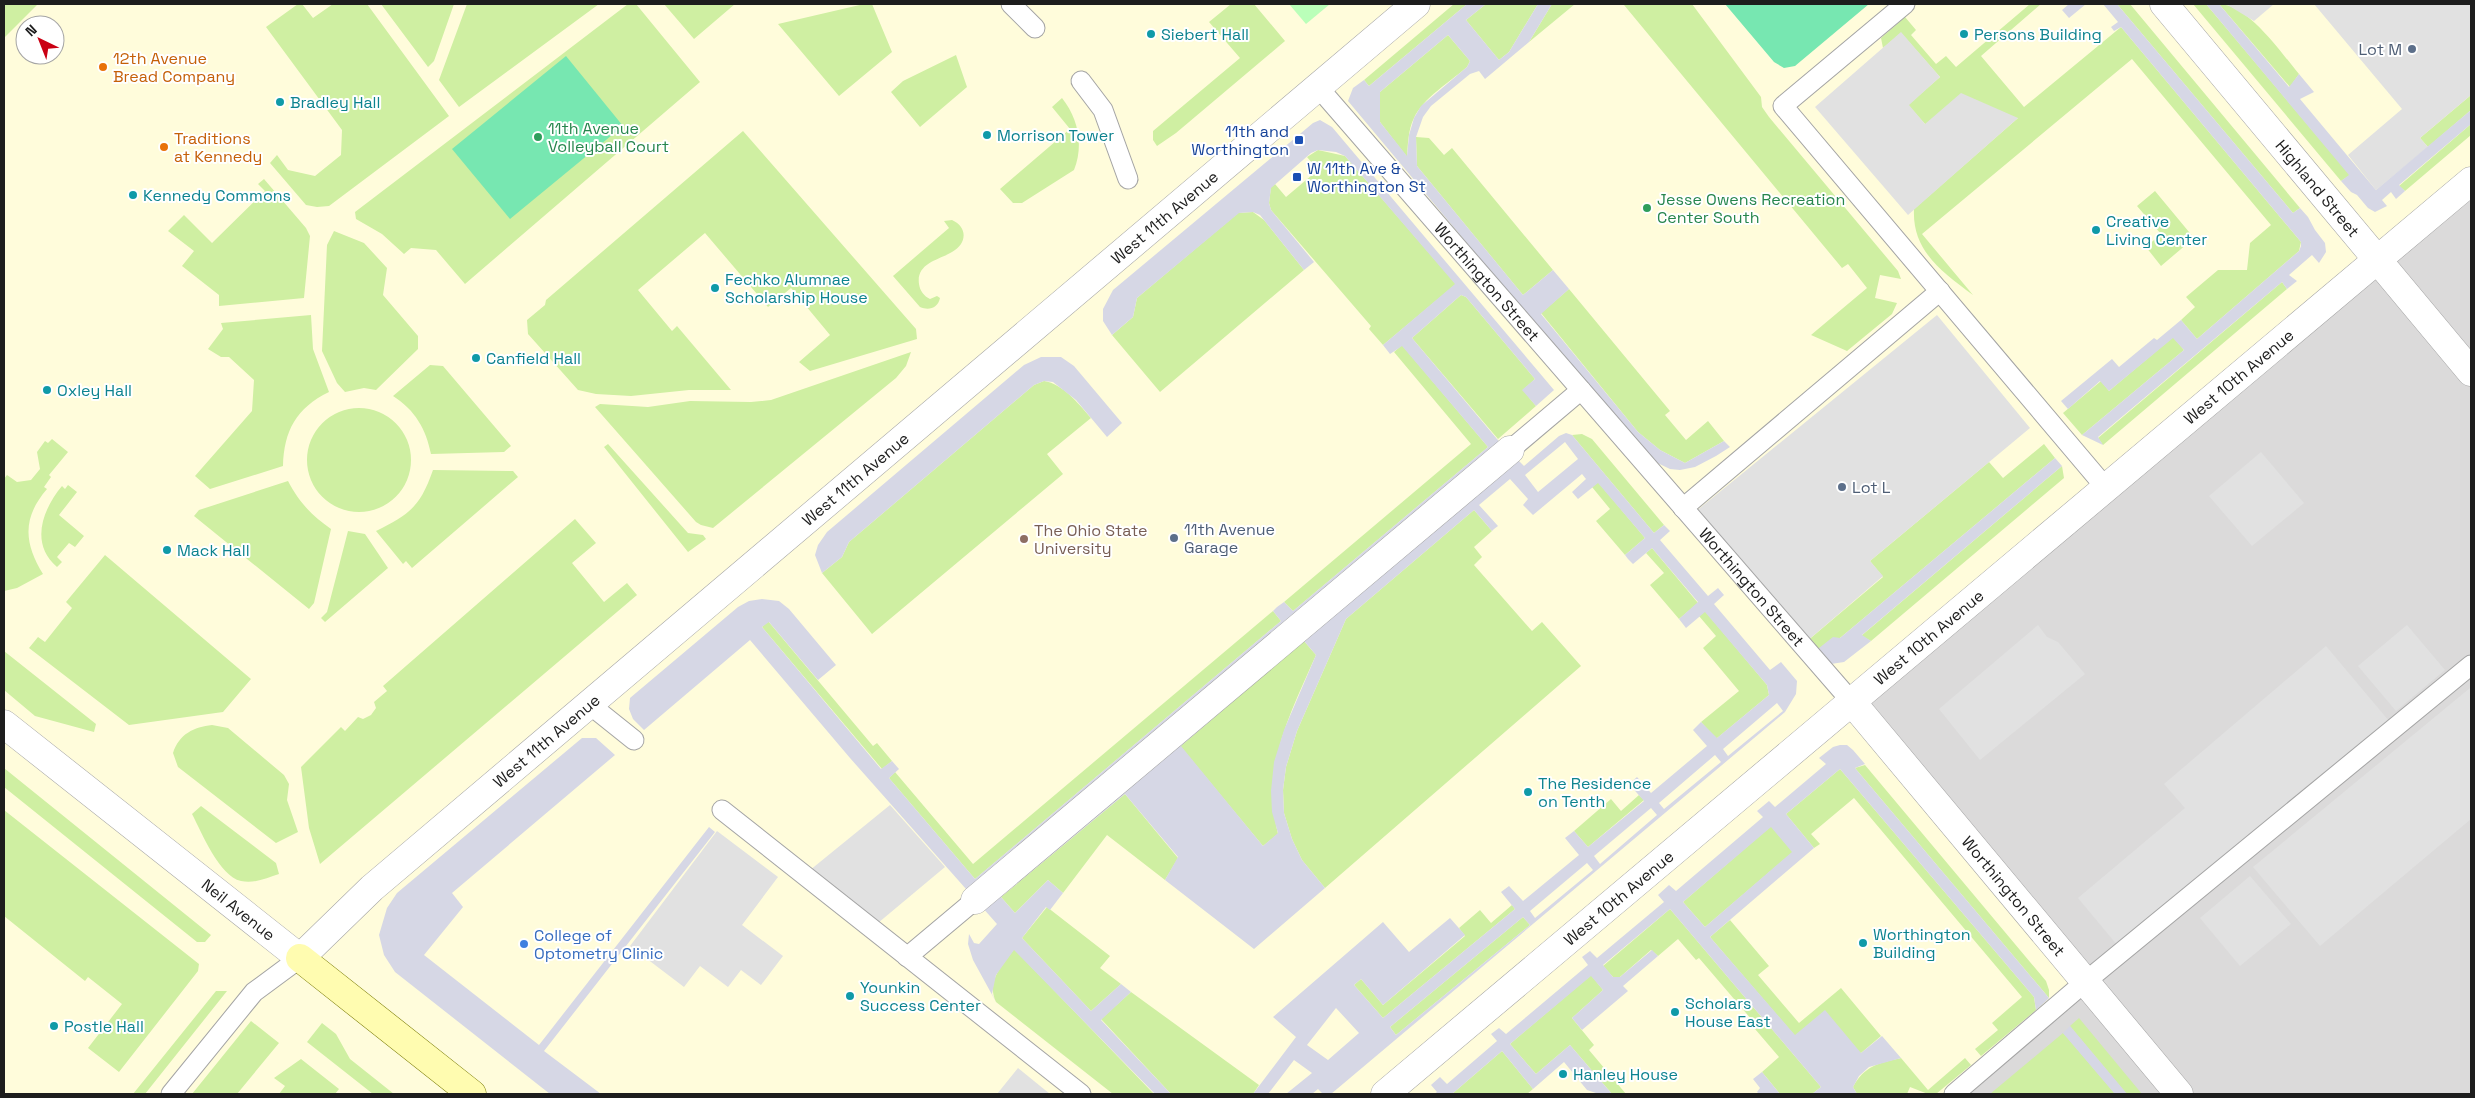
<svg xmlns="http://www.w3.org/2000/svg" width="2475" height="1098" font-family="'Space Grotesk',sans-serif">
  <rect width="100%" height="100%" fill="#efe9e2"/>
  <path fill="#dbdada" d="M2471,181V1094H1954L1851,701Z"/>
  <path fill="#fffcdb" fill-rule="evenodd" d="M4,4H2471V181L1852,701L2085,982L1954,1094H4ZM25,25H55V55H25Z"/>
  <path fill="#cfefa2" d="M4,4H38L4,38Z
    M298,4H302L313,18L333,4H367L449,116L329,206L317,207L306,205L270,163L277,155L288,170L315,176L341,155L342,130L266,27Z
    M381,4H454L434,61L428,67Z
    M467,4H599L459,107L439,80Z
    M628,4H636L700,82L465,284L436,250L411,248L404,254L382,234L356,219L355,212Z
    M664,4H735L694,39Z
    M864,4H872L892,52L839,96L778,24Z
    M1231,4H1254L1285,41L1176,133L1157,146L1153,140V131L1240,58L1209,22Z
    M1454,4H1467L1369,86L1364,80Z
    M1486,4H1538L1509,52L1499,60L1466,20Z
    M1552,4H1575L1529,42Z
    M1626,4H1692L1761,97L1762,107L1769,117L1898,271L1901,279L1880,275L1875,298L1897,303L1892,314L1847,351L1811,335L1867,288L1848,264L1842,268L1624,5Z
    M2030,4H2041L1981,56L2024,107L2121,27L2301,242L2299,251L2197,339L2181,320L2195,307L2186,297L2218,270H2247L2250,243L2271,225L2132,59L1922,234L1973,295C1942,272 1912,251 1914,209L2018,118L1925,124L1908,105L1940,77L1901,33L1883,48L1881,38L1905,17L1916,30L1911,35L1936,64L1946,56L1956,67Z
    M2117,4H2130L2300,208L2293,213Z
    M2193,4H2206L2350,175L2341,181Z
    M2219,4C2248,4 2282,54 2299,74L2290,87Z
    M1448,35L1470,61L1467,67C1450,82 1423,98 1414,118C1408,130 1408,144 1407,157L1380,122V92Z
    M956,55L967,87L920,127L891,92L903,81Z
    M2471,95V110L2428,147L2420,138Z
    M1062,98C1078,118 1084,145 1074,170L1022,203H1013L1000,189L1070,129L1052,107Z
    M2471,124V135L2405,191L2399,186Z
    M743,131L916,329L917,339L810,371L799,362L830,335L791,288L768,307L705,233L638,290L672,331L677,326L731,390H689L631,396L596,394L578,390L528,334L527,320L545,305L546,300Z
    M1416,137L1429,138L1444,155L1452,148L1553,270L1523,295L1417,166Z
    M1318,150L1345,156L1456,284L1383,345L1369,329L1371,326L1271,210L1269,203L1271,187L1275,184L1286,197L1318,170L1307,157Z
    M264,179L306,228L310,236L304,298L219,306V295L182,266L194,251L168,231L184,215L212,243L265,191L258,184Z
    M2155,191L2194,238L2161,266L2146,247L2161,234L2137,206Z
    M1253,212L1264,220L1304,270L1160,392L1112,335L1133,317L1137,298L1238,213Z
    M952,220C968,227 967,244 952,252C939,260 916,263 919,284C920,291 924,296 930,299L937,296L940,298C938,308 929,311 920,307L893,276L949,228L944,221Z
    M334,231L364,243L387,268L383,295L418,336V349L376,390L364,388L345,392L337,383L322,351L327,245Z
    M2282,282L2287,289L2103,445L2098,438Z
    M1569,289L1670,411L1665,415L1686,440L1708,421L1724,441L1685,463L1660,450L1638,432L1541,313Z
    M1461,295L1466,297L1535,379L1523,390L1536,406L1498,439L1412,338Z
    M311,315L313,349L329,392C296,408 284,431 283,466L210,489L195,476L252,411L254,380L229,357H221L208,349L223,329L221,323Z
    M2173,337L2184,350L2082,435L2063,413L2101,381L2109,391Z
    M1402,345L1488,447L1293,611L1284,602L1471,444L1394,352Z
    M911,352L906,366L896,378L713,528L701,525L696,522L595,407L600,404L648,407L690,401L751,402L771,400Z
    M430,365L443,366L511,446L504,452L431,454C426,429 415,410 393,396Z
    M1044,381C1063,384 1078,403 1091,418L1047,454L1063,474L872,634L822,573L842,557L849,542L1034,385Z
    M307 460a52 52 0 1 1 104 0a52 52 0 1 1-104 0Z
    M1582,434L1592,439L1664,525L1654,533L1572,435Z
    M52,439L68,452L49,475L51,477L44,487L47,489C22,518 24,543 43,574L17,588L4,591V479L7,475L17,482L31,480L40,469L37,452L45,441L48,443Z
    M608,444L688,533L703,535L706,539L688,552L604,447Z
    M2044,444L2055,458L1840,638L1814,652L1806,642L1883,577L1870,561L1989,462L2003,478Z
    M2062,466L2064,478L1871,641L1861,636Z
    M433,470L513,471L518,477L412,568L406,561L403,564L376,531C410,514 420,507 433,470Z
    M288,481C299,502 311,515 331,529L314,603L309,609L194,516L199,510Z
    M1598,482L1645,538L1625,555L1596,521L1610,509L1592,487Z
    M68,485L77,492L59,515L84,536L75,547L69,543L57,557L62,562L57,567C30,544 42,510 62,486L65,489Z
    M1474,510L1492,531L1474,547L1482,557L1474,565L1532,631L1542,622L1581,666L1325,888L1302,860L1292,839L1284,813L1283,790L1286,767L1297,731L1346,619Z
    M575,519L596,543L572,563L604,602L627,583L637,595L320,864L309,828L301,767L341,727L345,731L358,717L363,719L371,715L376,708L374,702L387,691L383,686Z
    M348,531L365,534L388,568L325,622L321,618L327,612Z
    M1652,548L1698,603L1679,619L1650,585L1664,573L1646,553Z
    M105,555L251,679L223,712L129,725L29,648L38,637L45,642L72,608L66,602Z
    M1273,611L1281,621L975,879L889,778L895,772L973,864Z
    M1705,611L1767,685L1769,695L1716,739L1701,722L1739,691L1703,648L1716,636L1699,616Z
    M768,621L873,746L877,743L892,761L882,769L762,627Z
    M1304,641L1316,655C1290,714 1261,767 1278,834L1263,846L1180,746Z
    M4,651L96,724L94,732L35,716L4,690Z
    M212,725L228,728L284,775L289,784L287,800L298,832L276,843L178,767L173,753C179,734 194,727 212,725Z
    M1865,765L2046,981L2049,990V998L1855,768Z
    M4,768L211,935L205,942H197L4,787Z
    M1840,769L2034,997L2036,1010L1981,1056L1975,1049L1998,1030L1992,1023L2022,997L1854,798L1811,834L1820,844L1814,848L1786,814Z
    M1125,794L1178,858L1165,880L1107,835L1063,893L1048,880L1015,913L1001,897Z
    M1639,795L1644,800L1588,847L1574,831L1611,799L1621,811Z
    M201,806L276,863L279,874C267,878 254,884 241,881C219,876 202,833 192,814Z
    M4,810L199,964L198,971L119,1072L88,1048L122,1004L88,977L85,981L4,916Z
    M1771,826L1793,852L1705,927L1683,902Z
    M1512,905L1515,909L1383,1018L1354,985L1361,979L1383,1005L1465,936L1459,928L1480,910L1491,923Z
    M1047,907L1110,956L1100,968L1121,984L1091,1011L1022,938Z
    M1670,909L1821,1087L1812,1094H1780L1762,1072L1779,1057L1755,1029L1758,1027L1699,958L1696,960L1678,939L1658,956L1651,950L1620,977H1613L1603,966Z
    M1523,917L1530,925L1396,1035L1390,1027Z
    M1730,920L1769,966L1758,975L1799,1023L1841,988L1881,1036L1861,1053L1795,1036L1710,937Z
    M1014,949L1154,1094H1113L996,1002C986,981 1002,966 1014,949Z
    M1591,975L1603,990L1572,1018L1594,1045L1589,1050L1626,1094H1612L1570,1045L1536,1074L1510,1044Z
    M216,991H227L145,1094H133Z
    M1131,992L1259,1085L1253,1094H1171L1101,1019Z
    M2079,1018L2142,1094H2127L2070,1026Z
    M251,1021L279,1043L237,1094H192Z
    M322,1023L336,1034L350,1059L394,1094H373L307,1042Z
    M2063,1033L2115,1094H1990Z
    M1502,1051L1533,1089L1527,1094H1452Z
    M1901,1058L1928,1090L1965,1058L1971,1065L1936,1094H1928L1910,1087L1907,1094H1857L1853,1087C1864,1066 1879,1063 1901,1058Z
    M301,1059L339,1089L335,1094H279L285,1086L274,1078Z"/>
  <path fill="#baffb9" d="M1289,4H1330L1306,24Z"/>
  <path fill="#77e7b1" d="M1725,4H1869L1795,66L1784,68L1774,62Z
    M566,56L623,126L510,219L452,149Z"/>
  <path fill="#e1e1e1" d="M2226,4H2274L2254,21Z
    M2314,4H2471V95L2420,138L2428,147L2376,190L2348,155L2402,109Z
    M1901,32L1940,77L1909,105L1925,124L1961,93L2018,118L1908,215L1815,107Z
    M1937,315L2030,428L1870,561L1883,576L1806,642L1695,512Z
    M2261,452L2304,503L2252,546L2209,496Z
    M2038,625L2047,637L2058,642L2085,674L1980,760L1939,709Z
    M2407,625L2445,670L2396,711L2358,666Z
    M2326,646L2389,721L2118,946L2078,898L2185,808L2164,784Z
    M2470,688L2471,819L2320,946L2253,867Z
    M890,805L945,867L872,928L804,875Z
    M717,831L778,877L742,925L783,956L761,985L741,970L728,987L700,966L684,987L630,946Z
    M2250,876L2291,924L2240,966L2200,918Z
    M1018,1068L1050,1094H997Z"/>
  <path fill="#d6d7e5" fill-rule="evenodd" d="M1467,4H1486L1466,20L1499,60L1509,52L1538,4H1552L1529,42L1485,79L1479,71L1470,74L1431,106L1423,117L1416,137L1417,166L1523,295L1553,270L1569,289L1541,314L1638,432L1660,450L1685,463L1724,441L1730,447L1716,456L1695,467L1680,470L1670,469L1647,458L1348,101L1353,88L1364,80L1369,86ZM1448,35L1470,61L1467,67L1421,106L1414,118L1409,135L1407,156L1380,122V92Z
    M2069,4H2086L2069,18L2062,10Z
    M2103,4H2117L2293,213L2300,208L2308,217L2315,230L2325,243L2326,252L2319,263L2312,255L2289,275L2297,281L2287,289L2282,282L2098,437L2103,445L2082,435L2184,350L2173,338L2109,391L2100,381L2068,409L2061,401L2112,359L2119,367L2154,338L2157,340L2181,320L2197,339L2299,251L2301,246V242L2121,27L2114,31L2111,27L2118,22Z
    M2206,4H2219L2289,87L2299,74L2314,92L2300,99L2376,190L2471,110V124L2399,185L2405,191L2396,199L2391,192L2382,200L2387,206L2375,212L2368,208L2357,195L2351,192L2341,181L2349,175Z
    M1320,120L1332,127L1554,390L1536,406L1522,390L1535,379L1466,297L1461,295L1412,338L1497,439L1524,466L1559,436L1566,433L1572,435L1654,533L1664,525L1670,531L1660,540L1708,596L1718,588L1724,595L1714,604L1770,670L1781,662L1797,681L1796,694L1785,712L1331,1094H1323L1318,1089L1312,1094H1286L1312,1073L1294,1060L1268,1094H1253L1296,1037L1273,1017L1383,922L1409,952L1450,918L1465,935L1383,1005L1361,979L1354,985L1383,1018L1515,909L1501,892L1509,886L1523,901L1579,855L1565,838L1574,831L1588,847L1644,801L1629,784L1637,777L1651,793L1707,746L1693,730L1701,722L1717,738L1769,695L1767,685L1705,612L1686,628L1679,619L1698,602L1652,548L1633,564L1628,559L1625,555L1645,538L1598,483L1578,499L1572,492L1586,479L1582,474L1533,515L1523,505L1528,499L1510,479L1479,505L1498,526L1494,529L1492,531L1474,510L1346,619L1297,731L1286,767L1283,790L1284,813L1292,839L1302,860L1325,888L1254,949L1165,880L1178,857L1125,794L1001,897L1015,913L1048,880L1063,893L1050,910L1046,907L1022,938L1091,1011L1121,984L1131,992L1101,1020L1171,1094H1155L1014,950L996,975L992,994L996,1002L973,960L968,944L969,934L974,943L979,944L997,924L850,758L750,640L644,730L633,719L629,709L630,698L738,607L749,601L762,599L779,601L789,609L836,665L818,680L769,622L762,627L881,769L892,761L899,769L889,778L975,879L1281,621L1273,611L1277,607L1284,602L1293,611L1488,447L1402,346L1390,354L1383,345L1455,284L1345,156L1336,152L1318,150L1311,153L1271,188L1269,203L1271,210L1314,262L1304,270L1260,215L1253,212L1239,213L1137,298L1133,317L1112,335L1103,321V309L1113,290L1313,123ZM1565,442L1578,459L1538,492L1525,475ZM1304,641L1316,655L1284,730L1274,762L1271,791L1272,812L1278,833L1263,846L1181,746ZM1777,703L1783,711L1728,756L1723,749ZM1715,755L1721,762L1664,809L1659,803ZM1651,808L1657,815L1600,864L1594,856ZM1587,863L1593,870L1535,918L1530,911ZM1523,917L1530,925L1396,1035L1390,1027ZM1336,1008L1359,1033L1328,1060L1307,1045Z
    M1041,357H1061L1074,366L1122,423L1107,437L1076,400L1053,382L1044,381L1034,385L849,542L842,557L822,573L815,555L818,545L827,532L1024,365Z
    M2055,458L2062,466L1862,635L1871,641L1844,662L1831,664L1823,660L1814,652L1833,637L1840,638Z
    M582,738H596L615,755L452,893L463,907L424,955L539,1045L709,827L715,832L544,1051L601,1094H550L395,972L384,955L379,935L387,908L397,893Z
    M1840,745H1847L1853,750L1865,764L1855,768L2049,998L2045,1002L2036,1010L2034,997L1840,769L1786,814L1814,848L1710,937L1795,1035L1825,1010L1861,1053L1882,1036L1901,1058L1869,1067L1859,1076L1853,1087L1857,1094H1812L1821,1087L1670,909L1603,965L1613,977H1620L1652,950L1658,956L1623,986L1628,991L1582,1030L1572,1018L1603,990L1591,976L1510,1044L1536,1074L1570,1045L1612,1094H1599L1587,1090L1564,1062L1533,1089L1502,1051L1452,1094H1434L1437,1092L1431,1085L1440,1077L1447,1084L1497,1041L1491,1034L1499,1028L1506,1034L1588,965L1582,957L1590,951L1597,958L1664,902L1658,895L1669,885L1676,891L1763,817L1757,811L1769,801L1775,807L1826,764L1819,758L1833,747ZM1771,827L1792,852L1705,927L1683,902Z
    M2070,1026L2127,1094H2115L2063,1033Z
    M1762,1072L1780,1094H1759L1757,1092L1760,1088L1753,1079Z"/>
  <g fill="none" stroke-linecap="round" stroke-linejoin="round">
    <defs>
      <g id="lane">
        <path d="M1011,4L1035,28"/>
        <path d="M1905,4L1783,106L2106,488"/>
        <path d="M1081,81L1103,110L1128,179"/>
        <path id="s1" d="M1318,87L1851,701"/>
        <path d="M1510,450L1581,390"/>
        <path d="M1683,508L1940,291"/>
        <path d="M589,704L634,740"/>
        <path d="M722,810L1081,1094"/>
        <path d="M907,957L975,900"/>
        <path d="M171,1094L254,992L300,958"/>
        <path d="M1954,1094L2085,982L2471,665"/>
      </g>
      <g id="street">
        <path id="s2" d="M2164,4L2471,372"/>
        <path id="s3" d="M1851,701L2179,1094"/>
        <path id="s4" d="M4,724L300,958L372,888L1416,4"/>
        <path d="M975,900L1510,450"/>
        <path id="s5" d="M1385,1094L2471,181"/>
      </g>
      <path id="secondary" d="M300,958L472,1094"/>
    </defs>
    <use href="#lane" stroke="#a4a4a4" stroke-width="21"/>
    <use href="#street" stroke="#a4a4a4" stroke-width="29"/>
    <use href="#secondary" stroke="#767800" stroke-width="29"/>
    <use href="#lane" stroke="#fff" stroke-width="19"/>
    <use href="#street" stroke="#fff" stroke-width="28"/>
    <use href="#secondary" stroke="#fffcb0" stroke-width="28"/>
  </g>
  <g fill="#0f9aa8" stroke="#fff" stroke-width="2">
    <circle cx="1151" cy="34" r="5"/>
    <circle cx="1964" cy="34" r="5"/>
    <circle cx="280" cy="102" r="5"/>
    <circle cx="987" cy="135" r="5"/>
    <circle cx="133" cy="195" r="5"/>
    <circle cx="2096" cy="230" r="5"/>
    <circle cx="715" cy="288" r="5"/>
    <circle cx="476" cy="358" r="5"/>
    <circle cx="47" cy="390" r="5"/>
    <circle cx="167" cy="550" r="5"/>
    <circle cx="1528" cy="792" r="5"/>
    <circle cx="1863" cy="943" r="5"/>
    <circle cx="850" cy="996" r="5"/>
    <circle cx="1675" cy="1012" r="5"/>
    <circle cx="54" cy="1026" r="5"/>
    <circle cx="1563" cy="1074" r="5"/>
  </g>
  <g fill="#5c6f8a" stroke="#fff" stroke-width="2">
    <circle cx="2412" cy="49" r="5"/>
    <circle cx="1842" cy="487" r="5"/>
    <circle cx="1174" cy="538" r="5"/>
  </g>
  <g fill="#e8710a" stroke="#fff" stroke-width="2">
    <circle cx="103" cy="67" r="5"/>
    <circle cx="164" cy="147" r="5"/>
  </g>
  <g fill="#2e9e5b" stroke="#fff" stroke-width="2">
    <circle cx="538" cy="137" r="5"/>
    <circle cx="1647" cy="208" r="5"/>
  </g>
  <g fill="#1a4fb4" stroke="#fff" stroke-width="2">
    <rect x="1294" y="135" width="10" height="10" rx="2.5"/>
    <rect x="1292" y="172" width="10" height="10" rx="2.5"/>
  </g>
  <circle fill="#8d6e63" stroke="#fff" stroke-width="2" cx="1024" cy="539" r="5"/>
  <circle fill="#3f7fe0" stroke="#fff" stroke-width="2" cx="524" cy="944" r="5"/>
  <g text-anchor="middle" stroke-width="4" stroke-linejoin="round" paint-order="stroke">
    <g font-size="16" fill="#0d838f" stroke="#fff" text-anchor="start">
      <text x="1161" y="40">Siebert Hall</text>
      <text x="1974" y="40">Persons Building</text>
      <text x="290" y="108">Bradley Hall</text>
      <text x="997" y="141">Morrison Tower</text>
      <text x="143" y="201">Kennedy Commons</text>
      <text x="2106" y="227">Creative<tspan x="2106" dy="18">Living Center</tspan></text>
      <text x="725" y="285">Fechko Alumnae<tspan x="725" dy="18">Scholarship House</tspan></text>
      <text x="486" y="364">Canfield Hall</text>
      <text x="57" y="396">Oxley Hall</text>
      <text x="177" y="556">Mack Hall</text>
      <text x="1538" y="789">The Residence<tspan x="1538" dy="18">on Tenth</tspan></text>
      <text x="1873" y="940">Worthington<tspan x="1873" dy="18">Building</tspan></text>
      <text x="860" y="993">Younkin<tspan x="860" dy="18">Success Center</tspan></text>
      <text x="1685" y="1009">Scholars<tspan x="1685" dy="18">House East</tspan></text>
      <text x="64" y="1032">Postle Hall</text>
      <text x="1573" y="1080">Hanley House</text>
    </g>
    <g font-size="16" fill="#4e5e75" stroke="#fff" text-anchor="start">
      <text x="2402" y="55" text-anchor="end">Lot M</text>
      <text x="1852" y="493">Lot L</text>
      <text x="1184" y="535">11th Avenue<tspan x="1184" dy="18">Garage</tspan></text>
    </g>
    <g font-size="16" fill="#c56008" stroke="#fff" text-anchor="start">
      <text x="113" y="64">12th Avenue<tspan x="113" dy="18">Bread Company</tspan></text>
      <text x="174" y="144">Traditions<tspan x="174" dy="18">at Kennedy</tspan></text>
    </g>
    <g font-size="16" fill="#27864d" stroke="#fff" text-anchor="start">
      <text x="548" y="134">11th Avenue<tspan x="548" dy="18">Volleyball Court</tspan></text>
      <text x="1657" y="205">Jesse Owens Recreation<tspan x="1657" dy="18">Center South</tspan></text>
    </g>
    <g font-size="16" fill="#164399" stroke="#fff" text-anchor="end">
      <text x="1289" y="137">11th and<tspan x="1289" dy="18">Worthington</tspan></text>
      <text x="1307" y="174" text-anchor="start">W 11th Ave &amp;<tspan x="1307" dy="18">Worthington St</tspan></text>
    </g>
    <g font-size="16" fill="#1d1d1d" stroke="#fff">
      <text dy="6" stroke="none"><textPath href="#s2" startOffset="240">Highland Street</textPath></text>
      <text dy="6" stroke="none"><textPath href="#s4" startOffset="1516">West 11th Avenue</textPath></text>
      <text dy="6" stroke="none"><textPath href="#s1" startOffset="258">Worthington Street</textPath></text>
      <text dy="6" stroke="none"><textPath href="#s5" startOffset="1115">West 10th Avenue</textPath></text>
      <text dy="6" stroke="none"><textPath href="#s4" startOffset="1111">West 11th Avenue</textPath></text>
      <text dy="6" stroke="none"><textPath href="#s1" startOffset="662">Worthington Street</textPath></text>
      <text dy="6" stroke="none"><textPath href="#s5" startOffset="710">West 10th Avenue</textPath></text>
      <text dy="6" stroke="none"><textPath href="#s4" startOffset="706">West 11th Avenue</textPath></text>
      <text dy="6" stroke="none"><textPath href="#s3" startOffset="254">Worthington Street</textPath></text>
      <text dy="6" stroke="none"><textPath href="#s5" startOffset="305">West 10th Avenue</textPath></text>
      <text dy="6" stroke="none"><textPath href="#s4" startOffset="299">Neil Avenue</textPath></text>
    </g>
    <g font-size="16" fill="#785e54" stroke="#fff" text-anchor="start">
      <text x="1034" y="536">The Ohio State<tspan x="1034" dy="18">University</tspan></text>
    </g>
    <g font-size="16" fill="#366cbe" stroke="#fff" text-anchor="start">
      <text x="534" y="941">College of<tspan x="534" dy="18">Optometry Clinic</tspan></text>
    </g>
  </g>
  <rect width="2475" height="1098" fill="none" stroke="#1d1d1d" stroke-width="10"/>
  <g transform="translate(40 40) rotate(317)"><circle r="24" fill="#ffffff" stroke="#a5a5a5"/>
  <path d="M0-4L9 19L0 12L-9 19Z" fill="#ca0013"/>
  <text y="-8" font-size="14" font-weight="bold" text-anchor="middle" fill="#1d1d1d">N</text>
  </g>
</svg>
